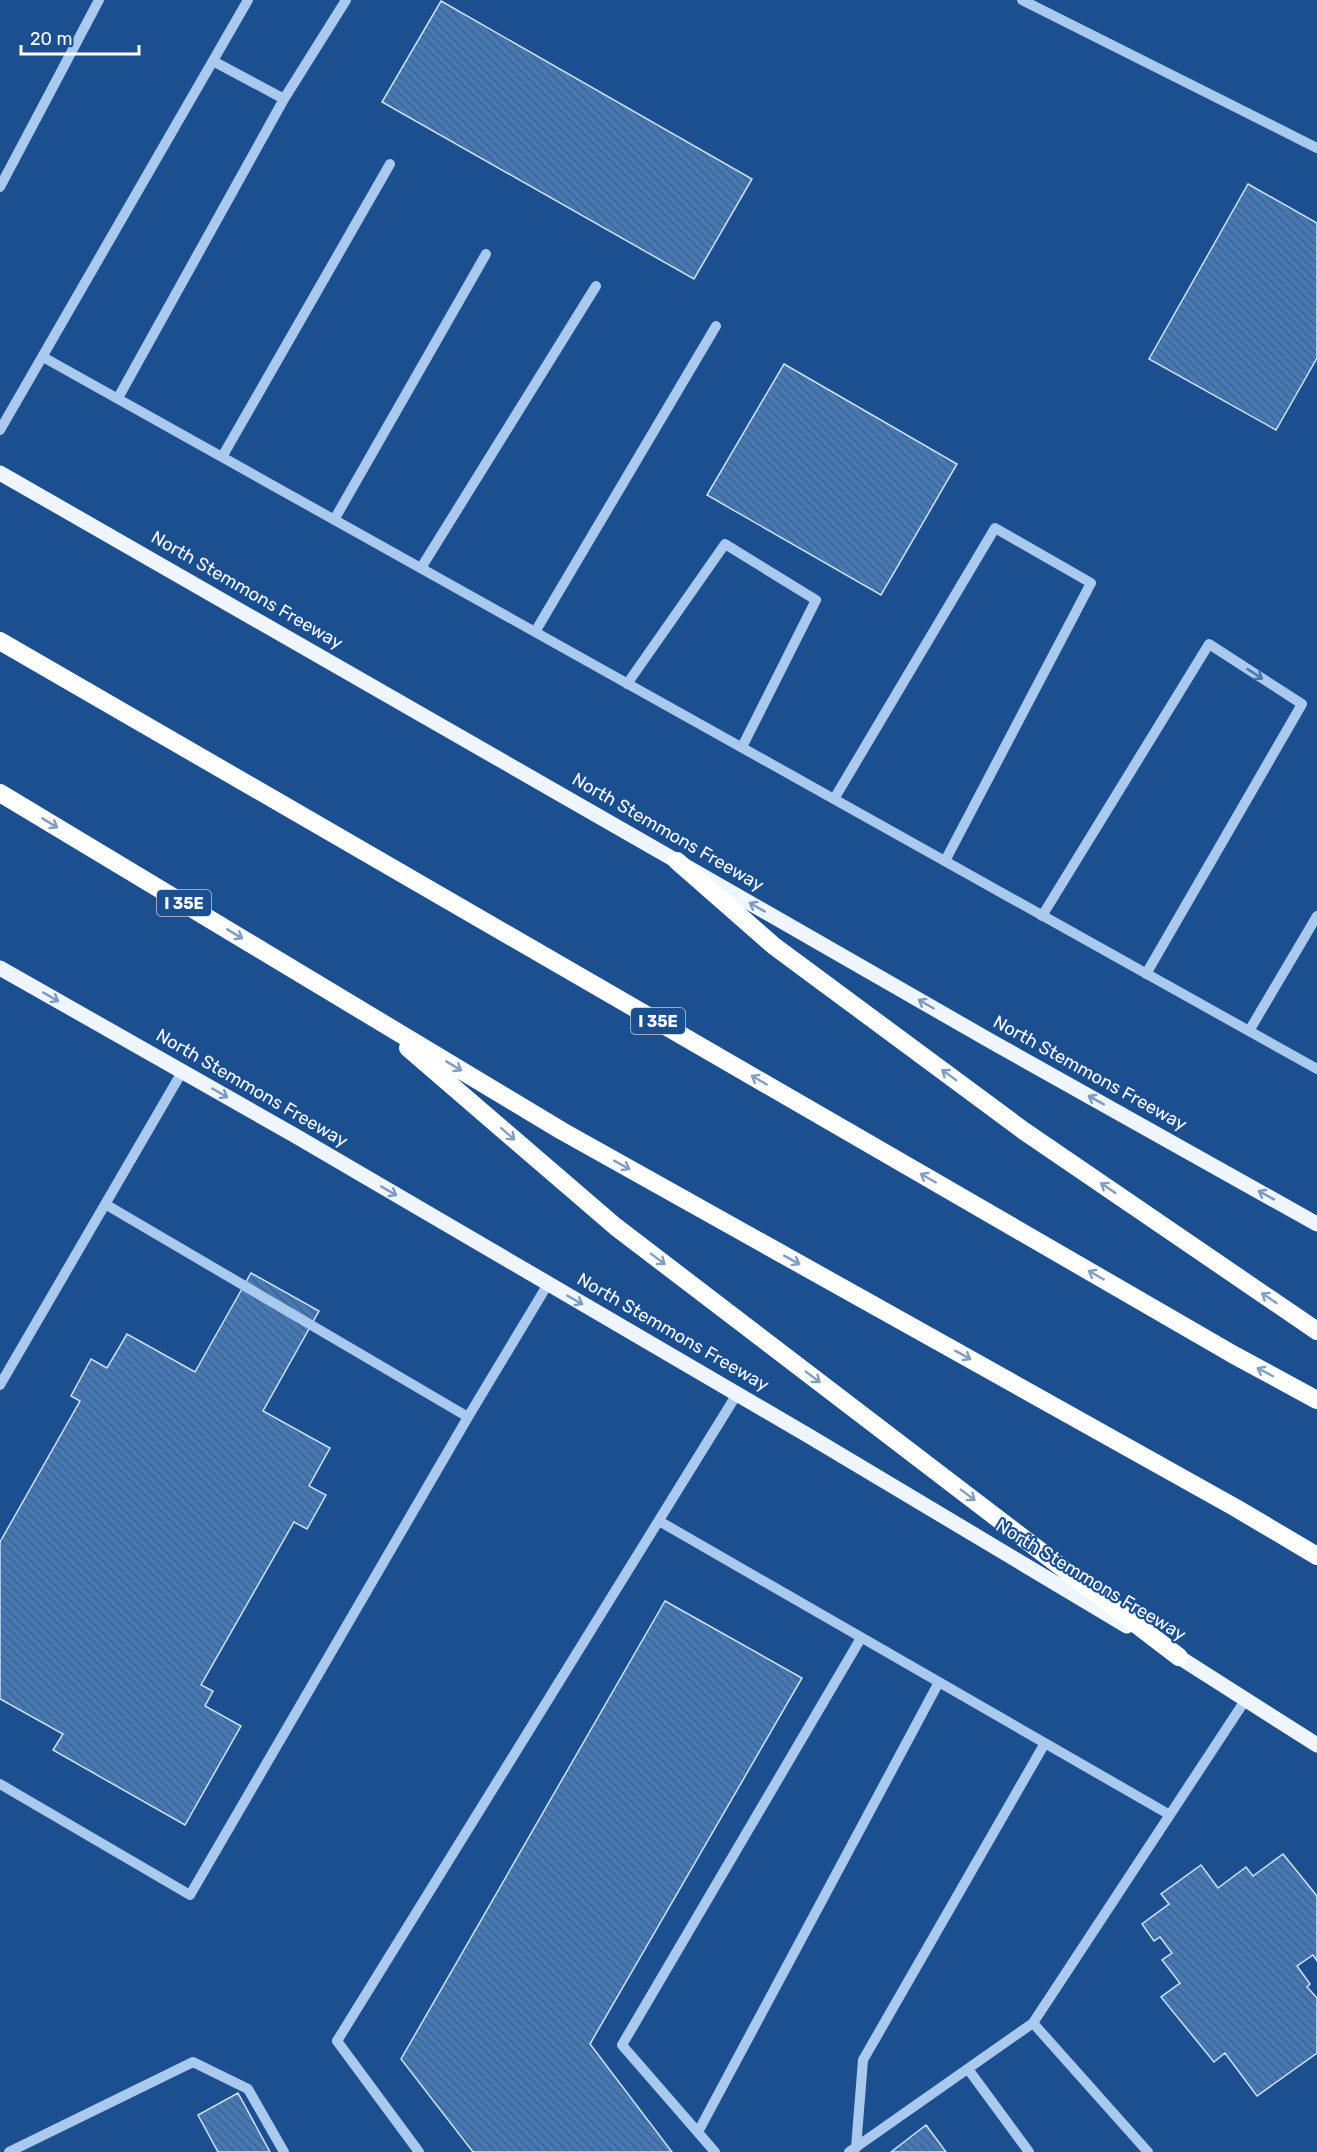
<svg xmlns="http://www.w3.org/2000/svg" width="1317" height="2152" font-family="Rubik,sans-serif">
  <defs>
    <pattern id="building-back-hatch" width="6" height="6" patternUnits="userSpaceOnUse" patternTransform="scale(1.5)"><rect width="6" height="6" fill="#4478b7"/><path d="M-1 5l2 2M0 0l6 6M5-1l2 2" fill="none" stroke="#486282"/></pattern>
  </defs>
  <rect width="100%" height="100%" fill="#1b4f8f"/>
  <path fill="url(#building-back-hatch)" stroke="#cfe3fa" stroke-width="1.5" d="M441,1L752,179L694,279L382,102Z
    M1248,184L1317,223V358L1276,430L1149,359Z
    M784,364L957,464L881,595L707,495Z
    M251,1273L319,1311L263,1411L330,1448L309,1486L326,1495L307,1529L294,1522L201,1685L213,1691L205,1706L241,1726L185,1825L53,1750L63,1734L0,1699V1542L80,1401L71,1396L91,1359L107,1368L127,1334L195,1372Z
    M665,1601L802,1678L590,2044L672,2152H473L401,2059Z
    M1283,1854L1317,1896V1961L1313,1955L1297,1966L1310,1984L1307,1987L1317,1998V2053L1257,2096L1225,2053L1214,2062L1161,1997L1180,1983L1162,1960L1172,1953L1160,1937L1154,1941L1142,1924L1169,1904L1161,1894L1201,1865L1218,1888L1246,1867L1253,1876Z
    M238,2093L270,2152H218L198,2115Z
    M926,2125L946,2152H891Z"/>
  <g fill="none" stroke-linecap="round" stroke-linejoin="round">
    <path stroke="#a9c9ee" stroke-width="10" d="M1022,0L1317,148
      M213,61L284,99L346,0
      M0,187L99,0
      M43,357L1317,1069
      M118,398L284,99
      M0,430L248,0
      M222,457L390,164
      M334,520L486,254
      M421,568L596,286
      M535,632L716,326
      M627,684L725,544L816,600L742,747
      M834,799L995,528L1091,583L945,861
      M1042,916L1209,644L1302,704L1146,974
      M1249,1031L1317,916
      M105,1204L468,1417
      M0,1385L182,1072
      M659,1521L1170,1815
      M0,1784L190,1895L468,1417L548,1284
      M1033,2023L1148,2152
      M968,2069L1029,2152
      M698,2132L939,1682
      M856,2148L863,2060L1045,1743
      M9,2152L193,2062L248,2089L284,2152
      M419,2152L337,2041L737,1394
      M715,2152L622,2045L861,1638
      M849,2152L1033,2023L1246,1699"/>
    <path stroke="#f0f6ff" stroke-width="15" d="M0,473L994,1043L1317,1224
      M0,968L294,1135L809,1436L1127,1626
      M1171,1652L1317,1745"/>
    <path stroke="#fff" stroke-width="18" d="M0,641L1234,1355L1317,1400
      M0,793L562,1131L1236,1508L1317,1556
      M677,861L774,946L1024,1131L1317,1331
      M408,1048L616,1227L1179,1657"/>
  </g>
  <defs><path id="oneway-shaft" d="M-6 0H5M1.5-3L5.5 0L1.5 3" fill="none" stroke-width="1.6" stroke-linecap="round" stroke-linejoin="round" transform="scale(1.5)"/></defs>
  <use stroke="#4674ac" href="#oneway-shaft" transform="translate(1255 674) rotate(33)"/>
  <g stroke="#829ec1">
    <use href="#oneway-shaft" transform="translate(50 823) rotate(31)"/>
    <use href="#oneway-shaft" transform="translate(235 934) rotate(31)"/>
    <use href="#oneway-shaft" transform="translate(454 1066) rotate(31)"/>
    <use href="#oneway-shaft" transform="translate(949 1075) rotate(-144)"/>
    <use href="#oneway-shaft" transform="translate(759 1080) rotate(-150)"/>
    <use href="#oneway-shaft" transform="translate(508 1134) rotate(41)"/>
    <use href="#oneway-shaft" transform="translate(622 1165) rotate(29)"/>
    <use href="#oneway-shaft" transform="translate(928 1178) rotate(-150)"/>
    <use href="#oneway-shaft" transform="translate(1108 1188) rotate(-146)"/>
    <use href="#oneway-shaft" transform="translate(658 1259) rotate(37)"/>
    <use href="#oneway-shaft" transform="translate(792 1260) rotate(29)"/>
    <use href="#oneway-shaft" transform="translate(1096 1275) rotate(-150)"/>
    <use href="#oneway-shaft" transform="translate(1269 1298) rotate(-146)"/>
    <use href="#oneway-shaft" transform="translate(963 1355) rotate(29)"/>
    <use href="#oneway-shaft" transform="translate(1265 1372) rotate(-152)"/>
    <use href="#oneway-shaft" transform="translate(813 1377) rotate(37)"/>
    <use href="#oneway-shaft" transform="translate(968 1495) rotate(37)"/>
  </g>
  <g stroke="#7b9ac1">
    <use href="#oneway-shaft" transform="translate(757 907) rotate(-150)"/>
    <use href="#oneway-shaft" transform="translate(51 997) rotate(30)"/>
    <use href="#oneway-shaft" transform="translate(926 1004) rotate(-150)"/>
    <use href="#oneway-shaft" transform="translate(220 1093) rotate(30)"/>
    <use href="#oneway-shaft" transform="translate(1096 1100) rotate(-151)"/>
    <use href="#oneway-shaft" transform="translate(389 1191) rotate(30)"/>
    <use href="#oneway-shaft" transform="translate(1266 1195) rotate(-151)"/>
    <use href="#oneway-shaft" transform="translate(575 1300) rotate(30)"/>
  </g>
  <g text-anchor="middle" stroke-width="4.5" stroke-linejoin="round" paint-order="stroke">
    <g fill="#1b4f8f" stroke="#bbcadd" stroke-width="1.5">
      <rect x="157" y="890" width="54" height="26" rx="4.5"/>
      <rect x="631" y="1008" width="54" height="26" rx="4.5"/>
    </g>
    <g font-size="16" font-weight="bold" fill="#fff">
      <text x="184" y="909">I 35E</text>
      <text x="658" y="1027">I 35E</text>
    </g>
    <g font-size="18" fill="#fff" stroke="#1b4f8f">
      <text transform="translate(247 590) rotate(30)" y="6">North Stemmons Freeway</text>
      <text transform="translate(668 832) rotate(30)" y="6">North Stemmons Freeway</text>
      <text transform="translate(1090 1073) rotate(29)" y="6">North Stemmons Freeway</text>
      <text transform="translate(252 1088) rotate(30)" y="6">North Stemmons Freeway</text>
      <text transform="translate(673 1332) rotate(30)" y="6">North Stemmons Freeway</text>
      <text transform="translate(1091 1580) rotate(31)" y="6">North Stemmons Freeway</text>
    </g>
  </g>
  <path d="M21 45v9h118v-9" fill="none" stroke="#ffffff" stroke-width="3"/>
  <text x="30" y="45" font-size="18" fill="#ffffff" stroke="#1b4f8f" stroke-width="4.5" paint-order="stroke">20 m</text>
</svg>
